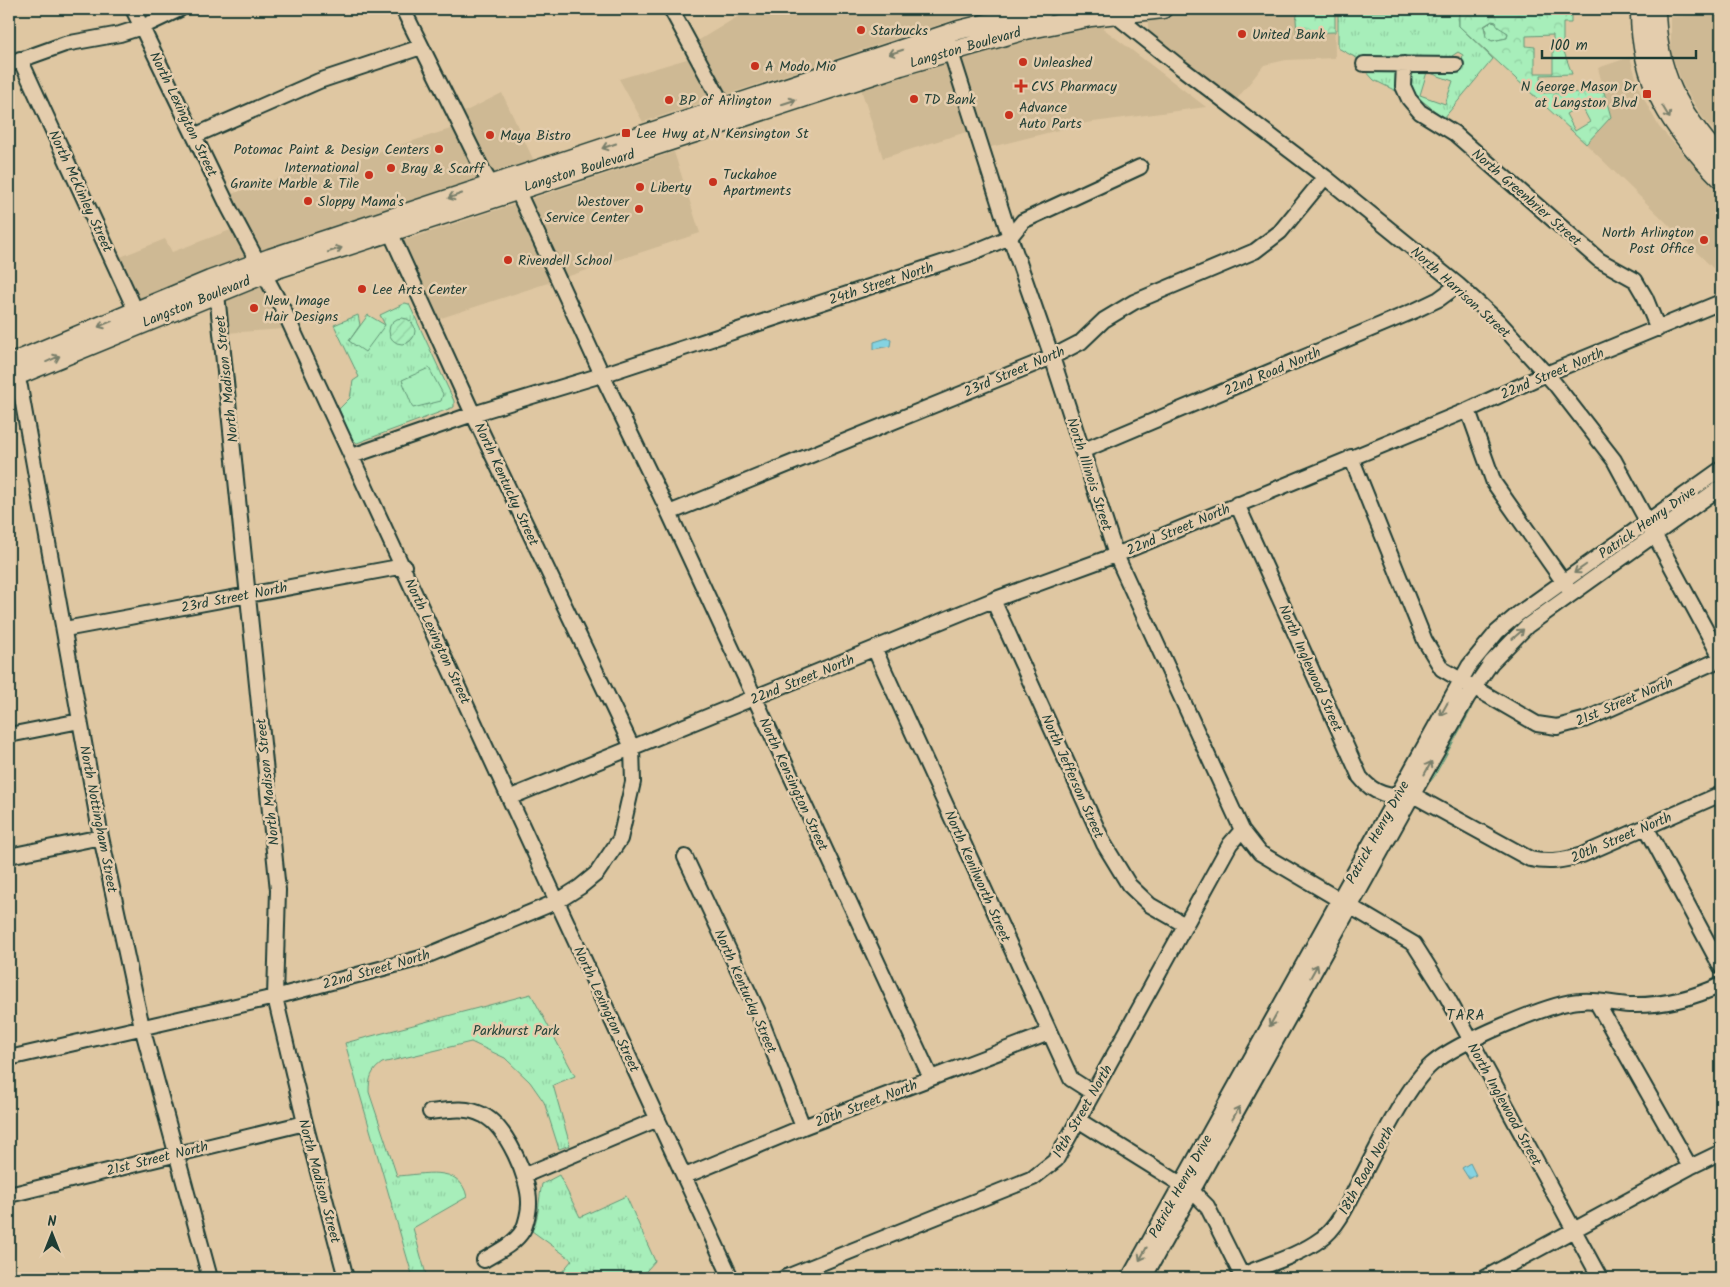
<svg xmlns="http://www.w3.org/2000/svg" width="1730" height="1287" font-family="Kalam,sans-serif">
  <defs>
    <pattern id="grass-tufts" width="24" height="20" patternUnits="userSpaceOnUse" patternTransform="scale(1.25)"><rect width="24" height="20" fill="#a7eeba"/><path d="M3 7l-1-3M5 7V3M7 7l1-3M15 17l-1-3M17 17v-4M19 17l1-3" fill="none" stroke="#8fcda0"/></pattern>
    <pattern id="forest-crowns" width="20" height="18" patternUnits="userSpaceOnUse" patternTransform="scale(1.25)"><rect width="20" height="18" fill="#a7eeba"/><path d="M2 6a3 3 0 1 1 6 0M12 15a3 3 0 1 1 6 0" fill="none" stroke="#8fcda0"/></pattern>
    <pattern id="garden-furrows" width="10" height="10" patternUnits="userSpaceOnUse" patternTransform="scale(1.25)"><rect width="10" height="10" fill="#a7eeba"/><path d="M-1 1l2-2M0 10L10 0M9 11l2-2" fill="none" stroke="#8fcda0"/></pattern>
    <pattern id="water-ripples" width="26" height="14" patternUnits="userSpaceOnUse" patternTransform="scale(1.25)"><rect width="26" height="14" fill="#84d3e2"/><path d="M2 4q2-2 4 0t4 0M15 11q2-2 4 0t4 0" fill="none" stroke="#6bacb8"/></pattern>
  </defs>
  <rect width="100%" height="100%" fill="#dfc7a2"/>
  <filter id="ink" filterUnits="userSpaceOnUse"><feTurbulence type="fractalNoise" baseFrequency=".02" numOctaves="2"/><feDisplacementMap in="SourceGraphic" scale="10" xChannelSelector="R" yChannelSelector="G"/><feConvolveMatrix kernelMatrix="1 2 1 2 8 2 1 2 1" color-interpolation-filters="sRGB"/></filter>
  <g filter="url(#ink)">
    <path fill="#ceb994" d="M750,9H999L968,15L643,122L619,79L697,56L691,45Z
      M1224,9H1334L1335,58L1286,60L1264,65L1237,99L1151,34L1148,29V21L1157,14Z
      M1721,14V135L1718,136L1703,118L1683,85L1671,53V17Z
      M1100,26L1206,107L1086,123L983,149L976,129L883,158L861,89L1018,43Z
      M1630,57L1640,91L1659,127L1721,195V276L1586,144L1611,117L1598,68Z
      M502,93L534,161L254,255L135,305L113,260L165,239L172,252L236,228L222,197L334,160L337,165L460,126L456,116Z
      M674,152L700,233L432,321L396,243Z
      M264,283L284,329L225,333L221,300Z"/>
    <path fill="url(#grass-tufts)" stroke="#639677" fill-rule="evenodd" d="M1338,12H1459V26L1493,59L1444,118L1411,92L1410,80L1414,72L1424,68L1457,71L1462,67L1461,63L1463,55L1458,52L1446,60H1360L1338,48ZM1427,72L1453,81L1445,104L1420,95Z
      M1492,21L1496,22L1508,33L1507,38L1492,41L1485,37L1486,31L1484,27Z
      M1363,68L1394,69L1397,74L1400,93L1374,80Z
      M405,303L409,304L454,401V407L357,443L352,439L339,409L350,398L353,381L359,377L334,325L358,315L360,325L349,341L385,325L380,315Z
      M531,994L575,1076L553,1085L570,1145L559,1149L544,1102L530,1082L505,1058L471,1042L382,1063C371,1071 369,1078 369,1092L397,1176C422,1175 460,1163 467,1197L413,1228L427,1278H413L345,1043Z
      M559,1175L580,1217L626,1196L655,1261L640,1278H557L572,1260L532,1231C540,1215 538,1201 542,1184Z"/>
    <path fill="url(#forest-crowns)" stroke="#639677" fill-rule="evenodd" d="M1335,11V32L1297,33L1296,19L1298,12Z
      M1459,12H1571V23H1563V49L1572,74L1541,75L1542,93L1604,92L1611,117L1586,144L1459,26ZM1492,21L1496,22L1498,27L1508,33L1507,38L1492,41L1486,37L1484,26ZM1553,35V73H1535V47L1526,46V36ZM1581,105L1590,122L1575,131L1566,114Z"/>
    <path fill="url(#garden-furrows)" stroke="#639677" d="M389 331a13 13 0 1 1 26 0a13 13 0 1 1-26 0Z
      M1470,704L1471,710L1434,777L1430,782H1427Z"/>
    <path fill="#a7eeba" stroke="#639677" d="M368,315L385,325L365,352L349,341Z
      M429,368L443,394L441,401L413,408L402,380Z"/>
    <path fill="url(#water-ripples)" stroke="#5c979c" d="M887,338L891,340L890,346L874,349V342Z
      M1470,1163L1476,1175L1469,1179L1462,1168Z"/>
    <g fill="none" stroke-linecap="round" stroke-linejoin="round">
      <defs>
        <path id="minor" d="M133,9L229,208L285,313L329,408L731,1278
          M403,9L482,169L496,193
          M671,9L729,116
          M1109,10L1180,67L1325,177L1458,285L1499,322L1555,384L1614,460L1721,658
          M948,43L1010,237L1052,357L1116,555L1242,830L1260,853L1414,944L1445,993L1600,1278
          M20,59L140,320
          M9,64L65,44L120,34L142,27L180,9
          M1364,64L1456,65
          M1404,64L1403,86L1409,99L1420,112L1454,133L1599,260L1635,280L1645,297L1658,329
          M194,136L319,81L421,47
          M514,183L599,368
          M216,284L278,890L275,997L305,1123L346,1278
          M14,368L20,387L101,837L142,1027L210,1278
          M608,373L969,254L1010,237L1023,221L1140,167
          M605,381L669,513L931,1078
          M1468,410L1494,483L1567,587
          M1082,451L1416,310L1439,299L1458,285
          M352,456L473,414L595,377
          M1351,457L1425,641L1442,669L1537,724L1557,727L1587,719L1721,659
          M1237,504L1360,777C1373,794 1392,799 1413,795L1530,859C1549,863 1563,861 1582,855L1721,794
          M669,513L1052,357L1081,342L1104,320L1134,302L1255,251L1280,232L1325,177
          M993,600L1104,844L1129,885L1150,905L1185,925
          M65,629L404,566
          M875,650L1071,1079L1093,1093
          M9,735L80,721
          M511,797L993,600L1116,555L1468,410L1546,374L1721,302
          M1646,827L1721,967
          M9,856L101,837
          M685,857L757,1010L803,1127
          M1597,1003L1690,1167
          M9,1058L275,997L421,958L558,901L580,887L597,873L620,839L633,782L632,747L473,414L387,225
          M430,1112C448,1110 466,1106 483,1115C506,1126 530,1179 529,1204C529,1211 526,1224 523,1230C515,1244 497,1252 484,1260
          M1078,1120L1192,1191L1207,1206L1243,1278
          M525,1175L658,1119
          M685,1176L803,1127L1049,1033
          M9,1195L305,1123
          M1242,1275C1268,1264 1298,1256 1321,1239C1336,1229 1347,1206 1355,1190C1373,1157 1405,1087 1432,1064C1457,1043 1548,1003 1580,1001C1596,999 1613,1004 1629,1005C1660,1006 1693,998 1721,985
          M784,1278L1033,1178L1056,1160L1230,844L1242,830
          M1129,1278L1469,666L1497,632L1518,614L1721,469
          M1144,1278L1403,812L1467,698L1491,663L1527,626L1721,487
          M1485,1278L1690,1167L1721,1152"/>
        <path id="major" d="M1640,9C1639,82 1672,129 1721,179
          M1656,9C1657,75 1679,111 1721,159
          M9,364L210,280L270,258L959,30L1044,9
          M9,379L277,269L901,66L1026,30L1091,17L1163,9"/>
      </defs>
      <use href="#minor" stroke="#1f3d34" stroke-width="18"/>
      <use href="#major" stroke="#1f3d34" stroke-width="21"/>
      <use href="#minor" stroke="#e4cdad" stroke-width="14"/>
      <use href="#major" stroke="#e4cdad" stroke-width="18"/>
    </g>
    <defs><path id="oneway-shaft" d="M-6 0H5M1.5-3L5.5 0L1.5 3" fill="none" stroke-width="1.6" stroke-linecap="round" stroke-linejoin="round" transform="scale(1.25)"/></defs>
    <g stroke="#787e6a">
      <use href="#oneway-shaft" transform="translate(896 52) rotate(162)"/>
      <use href="#oneway-shaft" transform="translate(789 102) rotate(-18)"/>
      <use href="#oneway-shaft" transform="translate(1666 112) rotate(59)"/>
      <use href="#oneway-shaft" transform="translate(609 146) rotate(161)"/>
      <use href="#oneway-shaft" transform="translate(455 196) rotate(161)"/>
      <use href="#oneway-shaft" transform="translate(335 250) rotate(-18)"/>
      <use href="#oneway-shaft" transform="translate(105 324) rotate(157)"/>
      <use href="#oneway-shaft" transform="translate(53 359) rotate(-24)"/>
      <use href="#oneway-shaft" transform="translate(1580 569) rotate(145)"/>
      <use href="#oneway-shaft" transform="translate(1518 634) rotate(-41)"/>
      <use href="#oneway-shaft" transform="translate(1444 709) rotate(119)"/>
      <use href="#oneway-shaft" transform="translate(1428 768) rotate(-61)"/>
      <use href="#oneway-shaft" transform="translate(1314 971) rotate(-61)"/>
      <use href="#oneway-shaft" transform="translate(1273 1020) rotate(119)"/>
      <use href="#oneway-shaft" transform="translate(1236 1113) rotate(-61)"/>
      <use href="#oneway-shaft" transform="translate(1143 1254) rotate(119)"/>
    </g>
  </g>
  <g fill="#c8321e" stroke="#e4cdad" stroke-width="2">
    <circle cx="861" cy="30" r="5"/>
    <circle cx="1242" cy="34" r="5"/>
    <circle cx="1023" cy="62" r="5"/>
    <circle cx="755" cy="66" r="5"/>
    <path d="M1018.5 78.5h5v5h5v5h-5v5h-5v-5h-5v-5h5z"/>
    <rect x="1642" y="89" width="10" height="10" rx="2.5"/>
    <circle cx="914" cy="99" r="5"/>
    <circle cx="669" cy="100" r="5"/>
    <circle cx="1009" cy="115" r="5"/>
    <rect x="621" y="128" width="10" height="10" rx="2.5"/>
    <circle cx="490" cy="135" r="5"/>
    <circle cx="439" cy="149" r="5"/>
    <circle cx="391" cy="168" r="5"/>
    <circle cx="369" cy="175" r="5"/>
    <circle cx="713" cy="182" r="5"/>
    <circle cx="640" cy="187" r="5"/>
    <circle cx="308" cy="201" r="5"/>
    <circle cx="639" cy="209" r="5"/>
    <circle cx="1704" cy="240" r="5"/>
    <circle cx="508" cy="260" r="5"/>
    <circle cx="362" cy="289" r="5"/>
    <circle cx="254" cy="308" r="5"/>
  </g>
  <g text-anchor="middle" stroke-width="5" stroke-linejoin="round" paint-order="stroke">
    <g font-size="14" fill="#1f3d34" stroke="#e4cdad" text-anchor="start">
      <text x="871" y="35">Starbucks</text>
      <text x="1252" y="39">United Bank</text>
      <text x="1033" y="67">Unleashed</text>
      <text x="765" y="71">A Modo Mio</text>
      <text x="1031" y="91">CVS Pharmacy</text>
      <text x="1637" y="91" text-anchor="end">N George Mason Dr<tspan x="1637" dy="16">at Langston Blvd</tspan></text>
      <text x="924" y="104">TD Bank</text>
      <text x="679" y="105">BP of Arlington</text>
      <text x="1019" y="112">Advance<tspan x="1019" dy="16">Auto Parts</tspan></text>
      <text x="636" y="138">Lee Hwy at N Kensington St</text>
      <text x="500" y="140">Maya Bistro</text>
      <text x="429" y="154" text-anchor="end">Potomac Paint &amp; Design Centers</text>
      <text x="359" y="172" text-anchor="end">International<tspan x="359" dy="16">Granite Marble &amp; Tile</tspan></text>
      <text x="401" y="173">Bray &amp; Scarff</text>
      <text x="723" y="179">Tuckahoe<tspan x="723" dy="16">Apartments</tspan></text>
      <text x="650" y="192">Liberty</text>
      <text x="318" y="206">Sloppy Mama's</text>
      <text x="629" y="206" text-anchor="end">Westover<tspan x="629" dy="16">Service Center</tspan></text>
      <text x="1694" y="237" text-anchor="end">North Arlington<tspan x="1694" dy="16">Post Office</tspan></text>
      <text x="518" y="265">Rivendell School</text>
      <text x="372" y="294">Lee Arts Center</text>
      <text x="264" y="305">New Image<tspan x="264" dy="16">Hair Designs</tspan></text>
    </g>
    <g font-size="14" fill="#1f3d34" stroke="#e4cdad">
      <text transform="translate(965 47) rotate(-16)" y="5">Langston Boulevard</text>
      <text transform="translate(184 114) rotate(64)" y="5">North Lexington Street</text>
      <text transform="translate(579 170) rotate(-17)" y="5">Langston Boulevard</text>
      <text transform="translate(81 191) rotate(65)" y="5">North McKinley Street</text>
      <text transform="translate(1527 197) rotate(41)" y="5">North Greenbrier Street</text>
      <text transform="translate(881 283) rotate(-18)" y="5">24th Street North</text>
      <text transform="translate(1461 292) rotate(42)" y="5">North Harrison Street</text>
      <text transform="translate(196 301) rotate(-22)" y="5">Langston Boulevard</text>
      <text transform="translate(1014 371) rotate(-23)" y="5">23rd Street North</text>
      <text transform="translate(1272 371) rotate(-23)" y="5">22nd Road North</text>
      <text transform="translate(1552 373) rotate(-23)" y="5">22nd Street North</text>
      <text transform="translate(226 379) rotate(-96)" y="5">North Madison Street</text>
      <text transform="translate(1090 474) rotate(72)" y="5">North Illinois Street</text>
      <text transform="translate(507 484) rotate(65)" y="5">North Kentucky Street</text>
      <text transform="translate(1647 522) rotate(-35)" y="5">Patrick Henry Drive</text>
      <text transform="translate(1178 529) rotate(-23)" y="5">22nd Street North</text>
      <text transform="translate(234 597) rotate(-11)" y="5">23rd Street North</text>
      <text transform="translate(438 641) rotate(65)" y="5">North Lexington Street</text>
      <text transform="translate(1311 668) rotate(66)" y="5">North Inglewood Street</text>
      <text transform="translate(802 679) rotate(-22)" y="5">22nd Street North</text>
      <text transform="translate(1624 701) rotate(-23)" y="5">21st Street North</text>
      <text transform="translate(1073 776) rotate(66)" y="5">North Jefferson Street</text>
      <text transform="translate(267 782) rotate(-96)" y="5">North Madison Street</text>
      <text transform="translate(794 784) rotate(65)" y="5">North Kensington Street</text>
      <text transform="translate(99 819) rotate(79)" y="5">North Nottingham Street</text>
      <text transform="translate(1377 832) rotate(-61)" y="5">Patrick Henry Drive</text>
      <text transform="translate(1621 837) rotate(-23)" y="5">20th Street North</text>
      <text transform="translate(978 876) rotate(66)" y="5">North Kenilworth Street</text>
      <text transform="translate(376 969) rotate(-16)" y="5">22nd Street North</text>
      <text transform="translate(746 991) rotate(66)" y="5">North Kentucky Street</text>
      <text transform="translate(607 1009) rotate(65)" y="5">North Lexington Street</text>
      <text transform="translate(866 1103) rotate(-21)" y="5">20th Street North</text>
      <text transform="translate(1505 1104) rotate(61)" y="5">North Inglewood Street</text>
      <text transform="translate(1082 1111) rotate(-60)" y="5">19th Street North</text>
      <text transform="translate(157 1158) rotate(-14)" y="5">21st Street North</text>
      <text transform="translate(1366 1170) rotate(-61)" y="5">18th Road North</text>
      <text transform="translate(320 1181) rotate(75)" y="5">North Madison Street</text>
      <text transform="translate(1180 1186) rotate(-61)" y="5">Patrick Henry Drive</text>
    </g>
    <g font-size="14" fill="#26463b" stroke="#e4cdad">
      <text x="516" y="1035">Parkhurst Park</text>
    </g>
    <g font-size="15" letter-spacing="1" fill="#1f3d34" stroke="#e4cdad">
      <text x="1466" y="1020">TARA</text>
    </g>
  </g>
  <rect width="1730" height="1287" fill="none" stroke="#e4cdad" stroke-width="30"/>
  <rect x="15" y="15" width="1700" height="1257" fill="none" stroke="#1f3d34" stroke-width="2" filter="url(#ink)"/>
  <g transform="translate(52 1234)" stroke="#e4cdad" stroke-width="4" paint-order="stroke">
  <path d="M0-4L9 19L0 12L-9 19Z" fill="#1f3d34"/>
  <text y="-8" font-size="14" font-weight="bold" text-anchor="middle" fill="#1f3d34">N</text>
  </g>
  <path d="M1542 50v8h154v-8" fill="none" stroke="#1f3d34" stroke-width="2.5"/>
  <text x="1550" y="50" font-size="15" fill="#1f3d34" stroke="#e4cdad" stroke-width="4" paint-order="stroke">100 m</text>
</svg>
